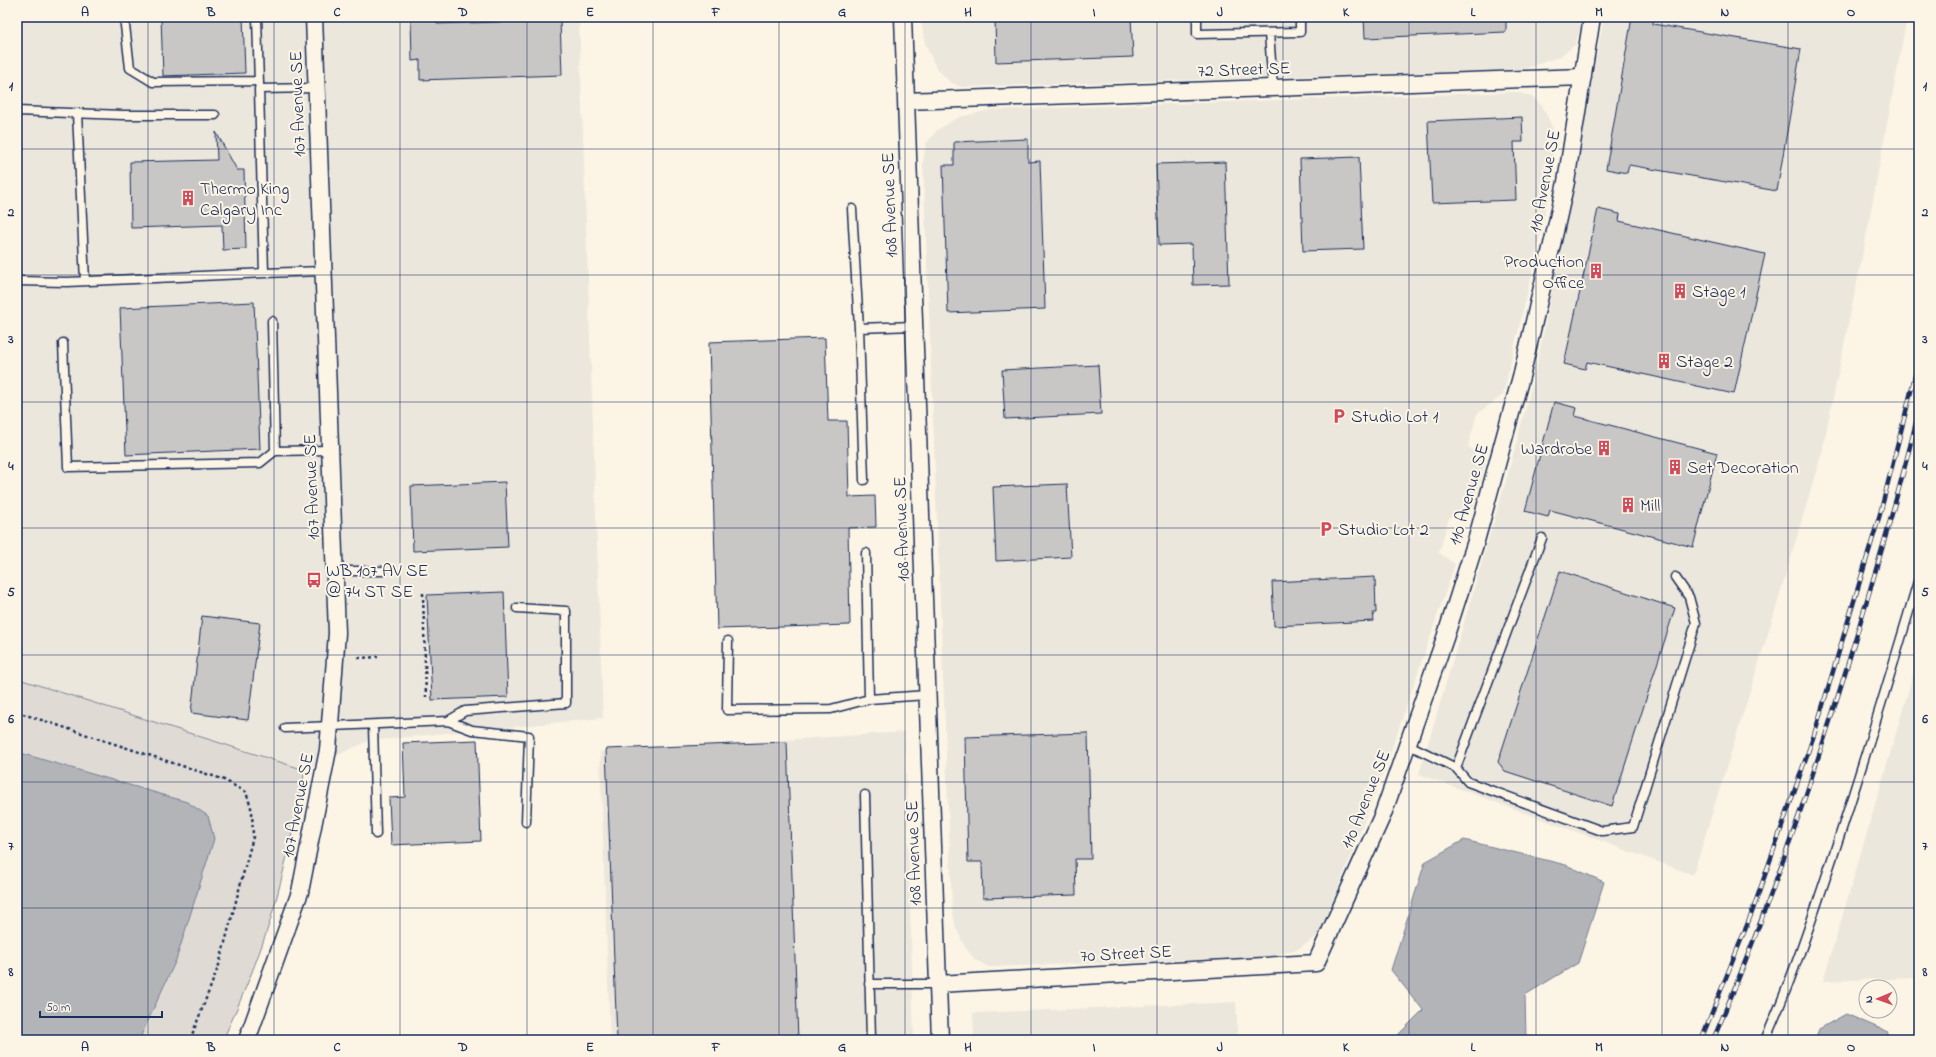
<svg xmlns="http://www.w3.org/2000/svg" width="1936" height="1057" font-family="'Indie Flower',sans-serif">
  <rect width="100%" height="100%" fill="#fcf5e5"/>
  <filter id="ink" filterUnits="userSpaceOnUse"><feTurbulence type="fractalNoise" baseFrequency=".025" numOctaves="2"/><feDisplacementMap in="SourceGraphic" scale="8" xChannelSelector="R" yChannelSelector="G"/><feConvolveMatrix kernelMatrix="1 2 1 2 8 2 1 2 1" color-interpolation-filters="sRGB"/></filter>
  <g filter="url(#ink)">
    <path fill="#ece7dc" d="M17,17H579L603,718L368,741L305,770L19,679L17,620Z
      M920,17H1583L1575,45L1559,57L1526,68L1505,70L961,87L950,82L936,68L925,43Z
      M1604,17H1907L1865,243L1822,452L1775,611L1693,875L1419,774L1509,470L1531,388L1542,341Z
      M1517,92L1533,97L1543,107L1553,129V171L1536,256L1503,395L1477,414L1468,446L1485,463L1473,507L1449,518L1439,553L1455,564L1388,760L1320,934L1298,949L1270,957L989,967L975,960L965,947L956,928L952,908L923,162L926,144L937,130L959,117L990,110Z
      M1919,654V978L1823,981L1851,887Z
      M905,732L914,1040H610L600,752Z
      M1236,1002L1238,1040H974L973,1013Z"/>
    <path fill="#dfdbd4" stroke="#7d8599" d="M17,620L19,679L305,770C295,820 285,870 271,918C258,960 241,1000 223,1040H17Z"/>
    <path fill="#b2b4b8" stroke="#767f94" d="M17,752L187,802L208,816L214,839L176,960L139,1040H17Z
      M1464,840L1566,865L1604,882L1578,963L1525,995L1526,1040H1393L1423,1010L1391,970L1425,862Z
      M1846,1014L1888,1032V1040H1815L1819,1029Z"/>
    <path fill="#c8c7c6" stroke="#1b2f5e" d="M161,17H243L245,73L163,76Z
      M437,17V24L560,20L562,75L420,80V60L412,61L411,18Z
      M995,17H1131L1133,57L996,62Z
      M1364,17H1506V32L1365,38Z
      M1632,17H1654L1653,24L1801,49L1777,191L1629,165L1627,173L1606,169Z
      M1522,117L1523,142H1514L1516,200L1432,203L1428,121Z
      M216,132L237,170H244L246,249L223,250L222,225L131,228L130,162L217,160Z
      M1028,139V162L1040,161L1045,309L948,313L943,165H954V142Z
      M1359,157L1363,249L1303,251L1300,159Z
      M1225,162L1229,284L1193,285L1192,244L1159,245L1156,164Z
      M1598,209L1620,214L1619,221L1765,254L1734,394L1587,362L1585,369L1564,364Z
      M254,302L260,449L126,455L120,308Z
      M825,338L828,421H847L849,497L875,496L876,527L848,528L850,625L717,629L709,342Z
      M1098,365L1101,414L1005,419L1002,370Z
      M1554,402L1577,408L1575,416L1717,453L1693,547L1550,510L1548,517L1525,511Z
      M505,482L508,547L413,551L411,486Z
      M1067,484L1071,557L996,561L993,487Z
      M1560,571L1675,608L1612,806L1505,771L1498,762Z
      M1375,577L1376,613H1373L1374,621L1274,626L1272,582Z
      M504,592L508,697L432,700L427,595Z
      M202,616L260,623L248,720L191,713Z
      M1088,733L1091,859H1075L1076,895L983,898L982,862H968L965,737Z
      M477,740L481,841L391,845L389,798L405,797L403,743Z
      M787,742L798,1040H617L606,749Z"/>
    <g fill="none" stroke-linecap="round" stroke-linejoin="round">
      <defs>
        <path id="lane" d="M124,17L130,68L153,82L259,81
          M257,17L259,84
          M1197,17V34L1300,32V17
          M1269,33L1273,88
          M316,88L259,89L264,273L323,271
          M17,111L123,115H215
          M77,113L85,281
          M852,209L859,328L914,326
          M17,281L67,282L264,273
          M272,321L275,451L330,450
          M859,328L864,480
          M63,343L68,467L260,463L275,451
          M866,553L869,699
          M334,571H382
          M728,641L727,710L831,709L869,699L927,695
          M448,721L472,730L529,736L526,822
          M373,725L376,834
          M285,728L448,721L465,711L566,703V611L517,608
          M1407,744L1456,768L1542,538
          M1456,768L1468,782L1602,831L1633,827L1696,623L1689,597L1675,577
          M865,795L871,1040
          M869,984H938
          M1765,1040C1793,978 1814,913 1835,850C1865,759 1892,669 1919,578"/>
        <path id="street" d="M903,17L940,1040
          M906,101L1583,77
          M938,984L1316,963L1383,814L1445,638L1476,541L1522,373L1554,236L1566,182L1592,17
          M247,1040L300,892L328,750L337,633L314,17"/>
      </defs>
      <use href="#lane" stroke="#1b2f5e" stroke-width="11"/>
      <use href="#street" stroke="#1b2f5e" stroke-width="19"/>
      <path stroke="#1b2f5e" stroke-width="2.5" stroke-dasharray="3 3" stroke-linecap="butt" d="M423,593L426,697
        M358,658L378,657
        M17,712L222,779L246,792L252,811L253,837L219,965L190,1040"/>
      <use href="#lane" stroke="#fcf5e5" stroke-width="8"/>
      <use href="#street" stroke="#fcf5e5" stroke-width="16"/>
      <defs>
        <path id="rail" d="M1701,1040L1751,915L1814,735L1880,514L1919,360
          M1713,1040C1766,917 1810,788 1849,660C1874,577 1899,494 1919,410"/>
      </defs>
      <use href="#rail" stroke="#1b2f5e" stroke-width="4.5"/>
      <use href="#rail" stroke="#fcf5e5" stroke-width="3" stroke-dasharray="9" stroke-linecap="butt"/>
    </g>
  </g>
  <path fill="none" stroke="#1b2f5e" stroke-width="1" stroke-opacity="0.55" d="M148,17V1040M274,17V1040M400,17V1040M527,17V1040M653,17V1040M779,17V1040M905,17V1040M1031,17V1040M1157,17V1040M1283,17V1040M1409,17V1040M1536,17V1040M1662,17V1040M1788,17V1040M17,149H1919M17,275H1919M17,402H1919M17,528H1919M17,655H1919M17,782H1919M17,908H1919"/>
  <defs>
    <symbol id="building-bare" viewBox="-9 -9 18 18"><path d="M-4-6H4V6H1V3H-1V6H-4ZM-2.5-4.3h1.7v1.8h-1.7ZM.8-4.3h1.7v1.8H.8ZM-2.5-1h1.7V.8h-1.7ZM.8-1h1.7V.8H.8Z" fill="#d1495b" stroke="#fcf5e5" stroke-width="2.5" paint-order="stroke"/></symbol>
    <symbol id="parking-bare" viewBox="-9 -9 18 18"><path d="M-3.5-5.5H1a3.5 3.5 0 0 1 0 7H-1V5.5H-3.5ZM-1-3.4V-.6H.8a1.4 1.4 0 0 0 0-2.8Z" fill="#d1495b" stroke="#fcf5e5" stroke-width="2.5" paint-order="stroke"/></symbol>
    <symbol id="bus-bare" viewBox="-9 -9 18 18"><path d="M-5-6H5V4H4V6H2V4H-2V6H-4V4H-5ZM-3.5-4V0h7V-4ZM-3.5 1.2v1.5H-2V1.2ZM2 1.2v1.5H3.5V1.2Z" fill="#d1495b" stroke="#fcf5e5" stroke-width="2.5" paint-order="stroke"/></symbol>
  </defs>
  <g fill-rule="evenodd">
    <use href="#building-bare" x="177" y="187" width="22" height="22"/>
    <use href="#building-bare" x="1585" y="260" width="22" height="22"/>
    <use href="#building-bare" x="1669" y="280" width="22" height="22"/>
    <use href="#building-bare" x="1653" y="350" width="22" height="22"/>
    <use href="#parking-bare" x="1328" y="405" width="22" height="22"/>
    <use href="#building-bare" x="1593" y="437" width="22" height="22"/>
    <use href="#building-bare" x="1664" y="456" width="22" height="22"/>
    <use href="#building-bare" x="1617" y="494" width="22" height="22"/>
    <use href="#parking-bare" x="1315" y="518" width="22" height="22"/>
    <use href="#bus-bare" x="303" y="569" width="22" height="22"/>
  </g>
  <g text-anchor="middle" stroke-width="4" stroke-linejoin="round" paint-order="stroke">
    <g font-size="18" fill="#1b2f5e" stroke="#fcf5e5">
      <text transform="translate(1244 69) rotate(-2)" y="6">72 Street SE</text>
      <text transform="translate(297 104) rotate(-92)" y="6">107 Avenue SE</text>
      <text transform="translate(1544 181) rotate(-79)" y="6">110 Avenue SE</text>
      <text transform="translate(889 205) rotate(-92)" y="6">108 Avenue SE</text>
      <text transform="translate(311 487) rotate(-92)" y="6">107 Avenue SE</text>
      <text transform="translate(1468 494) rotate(-74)" y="6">110 Avenue SE</text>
      <text transform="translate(901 529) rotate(-92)" y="6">108 Avenue SE</text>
      <text transform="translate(1365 799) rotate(-68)" y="6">110 Avenue SE</text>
      <text transform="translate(297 805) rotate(-79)" y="6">107 Avenue SE</text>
      <text transform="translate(913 853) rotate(-92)" y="6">108 Avenue SE</text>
      <text transform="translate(1126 953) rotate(-3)" y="6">70 Street SE</text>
    </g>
    <g font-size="18" fill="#1b2f5e" stroke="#fcf5e5" text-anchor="start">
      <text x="200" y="194">Thermo King<tspan x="200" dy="21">Calgary Inc</tspan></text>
      <text x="1584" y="267" text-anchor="end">Production<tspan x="1584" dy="21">Office</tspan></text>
      <text x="1692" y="297">Stage 1</text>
      <text x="1676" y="367">Stage 2</text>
      <text x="1351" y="422">Studio Lot 1</text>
      <text x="1592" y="454" text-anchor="end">Wardrobe</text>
      <text x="1687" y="473">Set Decoration</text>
      <text x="1640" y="511">Mill</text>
      <text x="1338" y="535">Studio Lot 2</text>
      <text x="326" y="576">WB 107 AV SE<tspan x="326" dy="21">@ 74 ST SE</tspan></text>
    </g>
  </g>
  <rect width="1936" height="1057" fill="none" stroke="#fcf5e5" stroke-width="44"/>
  <g transform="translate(1878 999) rotate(268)"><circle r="19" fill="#fcf5e5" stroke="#a2a6af"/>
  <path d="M0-3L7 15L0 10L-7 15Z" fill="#d1495b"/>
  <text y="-6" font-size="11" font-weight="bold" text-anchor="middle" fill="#1b2f5e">N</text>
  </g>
  <path d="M40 1011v6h122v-6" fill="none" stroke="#1b2f5e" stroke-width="2"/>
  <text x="46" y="1011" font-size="12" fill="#1b2f5e" stroke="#fcf5e5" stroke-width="3" paint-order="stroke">50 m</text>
  <rect x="22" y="22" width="1892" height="1013" fill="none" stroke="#1b2f5e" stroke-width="1.5"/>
  <g font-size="13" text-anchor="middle" font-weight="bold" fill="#1b2f5e">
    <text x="85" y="16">A</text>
    <text x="211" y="16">B</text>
    <text x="337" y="16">C</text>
    <text x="463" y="16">D</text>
    <text x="590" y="16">E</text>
    <text x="716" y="16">F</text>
    <text x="842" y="16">G</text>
    <text x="968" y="16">H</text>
    <text x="1094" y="16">I</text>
    <text x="1220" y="16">J</text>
    <text x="1346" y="16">K</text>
    <text x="1473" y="16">L</text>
    <text x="1599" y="16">M</text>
    <text x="1725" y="16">N</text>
    <text x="1851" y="16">O</text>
    <text x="11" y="90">1</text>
    <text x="1925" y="90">1</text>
    <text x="11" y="216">2</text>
    <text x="1925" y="216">2</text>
    <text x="11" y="343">3</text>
    <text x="1925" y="343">3</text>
    <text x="11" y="470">4</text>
    <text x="1925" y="470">4</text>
    <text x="11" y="596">5</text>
    <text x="1925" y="596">5</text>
    <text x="11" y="723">6</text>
    <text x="1925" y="723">6</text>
    <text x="11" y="850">7</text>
    <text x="1925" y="850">7</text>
    <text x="11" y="976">8</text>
    <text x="1925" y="976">8</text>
    <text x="85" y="1051">A</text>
    <text x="211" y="1051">B</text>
    <text x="337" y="1051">C</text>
    <text x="463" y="1051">D</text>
    <text x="590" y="1051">E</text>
    <text x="716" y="1051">F</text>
    <text x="842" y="1051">G</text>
    <text x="968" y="1051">H</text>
    <text x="1094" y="1051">I</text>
    <text x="1220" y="1051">J</text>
    <text x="1346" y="1051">K</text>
    <text x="1473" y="1051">L</text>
    <text x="1599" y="1051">M</text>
    <text x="1725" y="1051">N</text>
    <text x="1851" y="1051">O</text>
  </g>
</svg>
